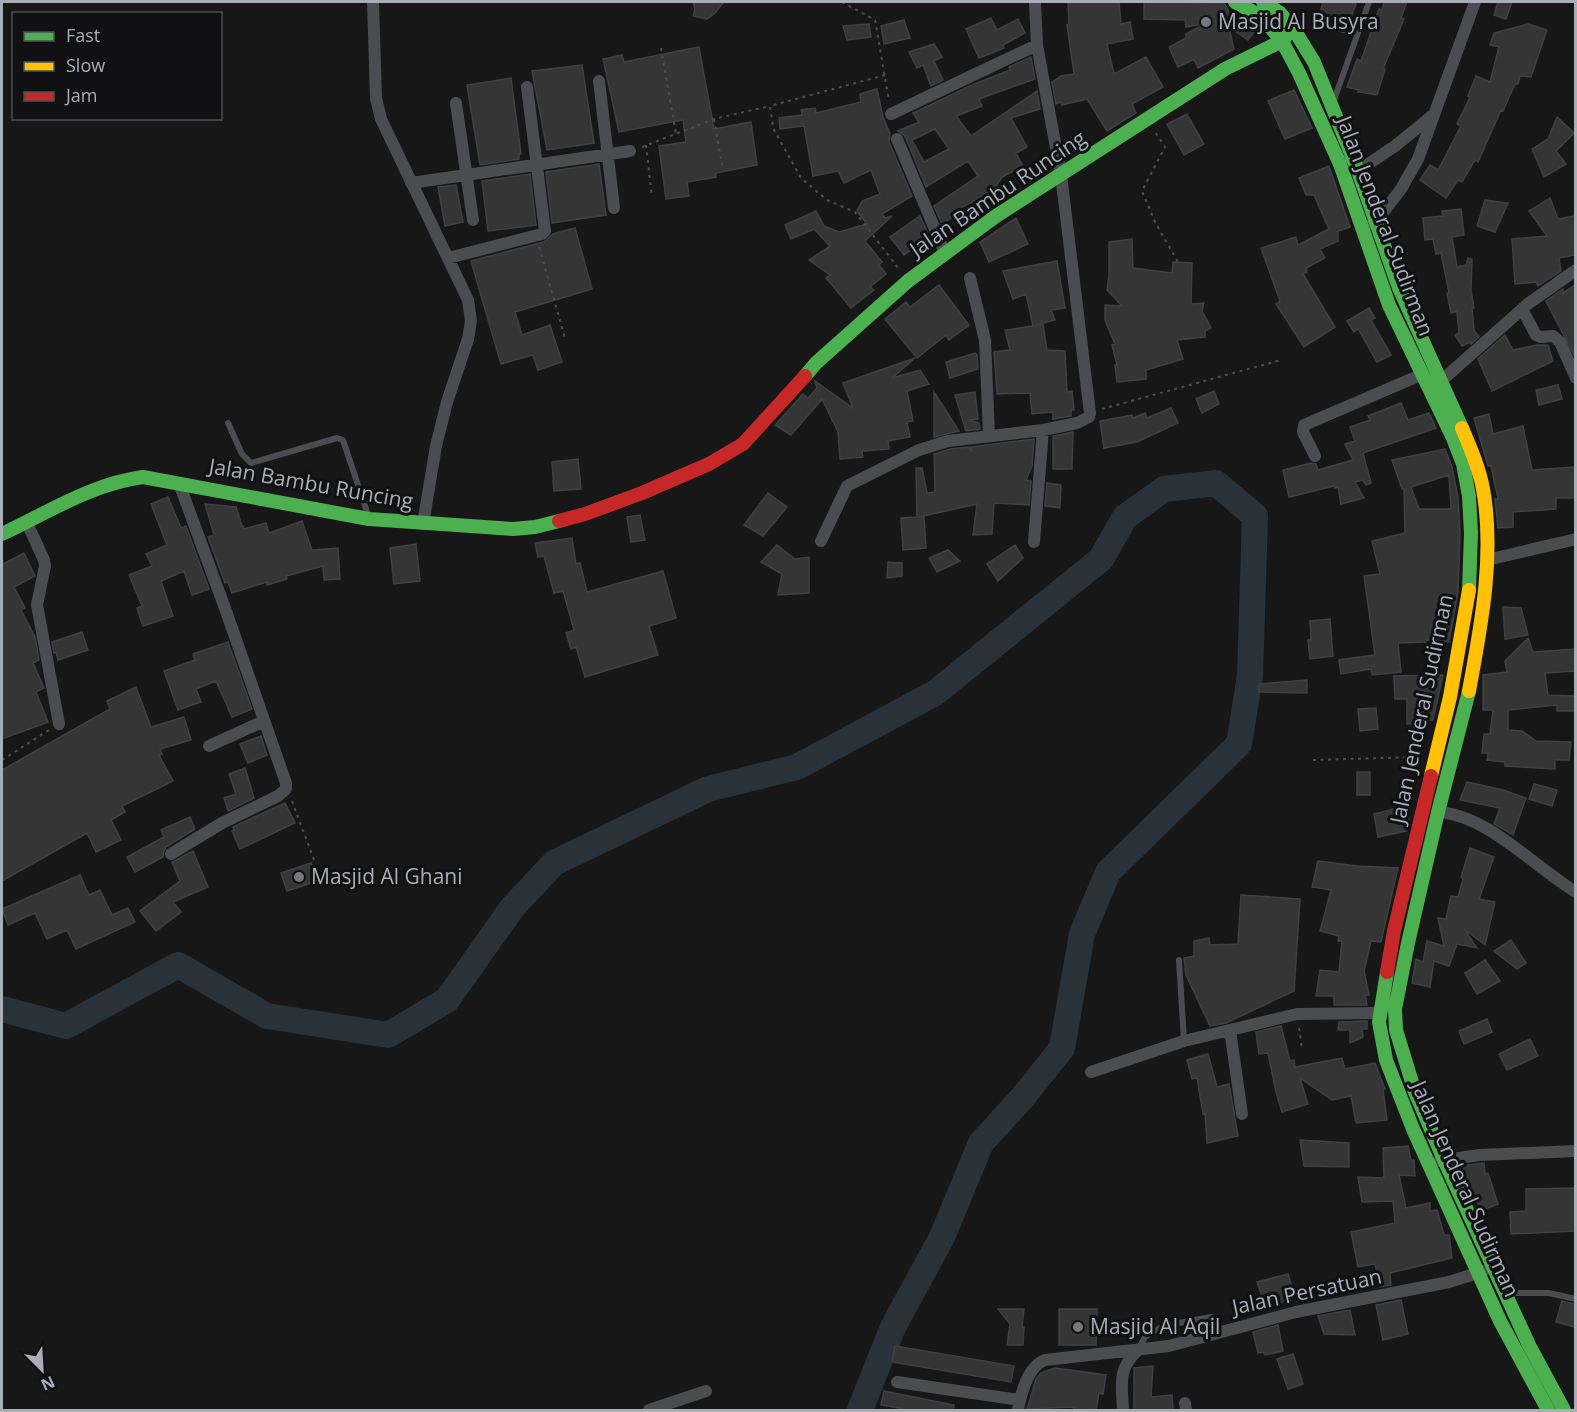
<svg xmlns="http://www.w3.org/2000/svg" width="1577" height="1412" font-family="'Open Sans',sans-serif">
  <rect width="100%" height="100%" fill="#171717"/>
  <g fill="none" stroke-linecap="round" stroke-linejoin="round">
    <path stroke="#2a3239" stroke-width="26" d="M2,1009L66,1026L178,965L267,1016L388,1035L447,1000L512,908L554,863L708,789L797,767L935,693L1101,559L1125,517L1164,489L1216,483L1255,516L1250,676L1239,744L1108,872L1082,934L1062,1048L1023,1097L981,1143L942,1237L893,1327L860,1410"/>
  </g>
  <path fill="#353536" stroke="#3f4043" stroke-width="1.5" fill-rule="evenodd" d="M693,2H724L715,13L707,19L693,16L695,9Z
    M1068,2H1119L1121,24L1130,22L1133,39L1107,44L1114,74L1146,57L1163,87L1132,104L1136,113L1107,131L1087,99L1062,105L1061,102L1056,104L1052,82L1061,76L1074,74L1067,25L1069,24Z
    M1144,2L1224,3L1229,12L1250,23L1256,29L1248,40L1229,27L1234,49L1198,68L1194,59L1178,67L1169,47L1186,38V34L1207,23L1186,27L1185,20L1144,19Z
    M1323,2H1349L1356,4L1345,33L1317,25Z
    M1384,2H1407L1401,18L1404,19L1383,69H1385L1377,95L1358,92L1359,90L1347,87L1357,59L1361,61L1379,9L1382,10Z
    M1498,2H1512L1506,19L1494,15Z
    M991,18L997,30L1018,19L1025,33L1003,45L1004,48L979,58L966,29Z
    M904,20L910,38L884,44L881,26Z
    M869,24L871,37L847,40L843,26Z
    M1528,24L1547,30L1531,77L1520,76L1518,84H1515L1503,111L1501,110L1478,162L1475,160L1462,182L1458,180L1446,198L1420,180L1430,165L1438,170L1445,157L1461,126L1457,124L1470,97L1468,96L1476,76L1490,82L1499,47L1490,45L1494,33Z
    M934,44L942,57L934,61L943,80L931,86L923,65L917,68L909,52Z
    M699,47L714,129L751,122L757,165L716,173V177L687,182L689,196L666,199L659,146L686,142L683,120L619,132L603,59L622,55L624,62Z
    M1031,57L1035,79L979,99L982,106L956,116L971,136L1037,91L1040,109L1011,118L1027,147L1016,153L1023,166L1002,177L993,191L949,214L951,218L942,224L934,206L978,176L968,161L926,187L905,136L898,131L919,122L913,113L972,85L1010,70L1009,67ZM935,129L949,149L924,162L912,140Z
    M582,65L594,143L547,150L532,71Z
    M511,78L521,154H519V159L480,165L467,85Z
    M877,89L883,117L890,134L889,142L912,196L882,214L885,218L892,216L865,241L882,262L879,265L886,274L870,287L874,290L851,308L826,278L830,275L809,260L830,246L814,229L791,239L785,225L816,211L824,226L839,232L867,224L857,211L862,201L880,194L871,170L844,183L838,171L813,176L804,126L780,129L779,118L802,115L801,110L815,108L816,113L861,102L860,94Z
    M1294,90L1312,128L1285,139L1268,101Z
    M1187,114L1204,144L1184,155L1167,124Z
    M1557,117L1574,133L1556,151L1566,164L1544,177L1532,149L1548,139Z
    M599,164L606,215L552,223L546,172Z
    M1329,166L1350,227L1338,231V241L1320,249L1325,258L1306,268L1307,272L1303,274L1335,327L1304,347L1276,304L1280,301L1261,248L1296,237L1298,245L1329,229L1314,195H1306L1299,178Z
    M530,174L536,225L488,231L482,181Z
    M456,185L463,222L445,226L438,187Z
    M1550,198L1558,219L1575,216V255L1559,258L1561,271L1538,286L1536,282L1515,284L1512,239L1547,236L1529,211Z
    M1485,200L1508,203L1495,232L1477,226Z
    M1461,209L1464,235L1452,237L1457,267L1466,265L1468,258L1472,259L1471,290L1474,308H1472L1474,330L1479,337L1471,344L1470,342L1462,346L1455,335L1459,333L1457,311L1451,313L1447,293H1449L1441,253L1436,254L1433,239L1425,240L1423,218L1443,216L1442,211Z
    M920,216L928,234L912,245L914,248L904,255L890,237Z
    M1016,218L1028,244L989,262L980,242Z
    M575,228L592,289L515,312L522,335L550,325L562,362L538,370L533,355L501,364L471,261L544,242L553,234Z
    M1132,239L1133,268L1172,273L1173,262L1192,263L1191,304L1204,303L1202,311L1211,328L1205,331V337L1177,340L1183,359L1146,370V379L1117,382L1115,365H1117L1112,345L1115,344L1105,320V305L1122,306L1107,290L1109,275V242Z
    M1057,261L1065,308L1051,310L1055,320L1036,325L1043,324L1047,350L1065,351L1067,392L1072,391L1074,410H1071V416L1053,419V412L1032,414L1030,393L997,394L994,352L1010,350L1005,330L1033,326L1026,294L1013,299L1003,271Z
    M939,285L969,325L949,340L946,335L917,358L885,319L906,302L910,307Z
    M1575,285V357L1546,301L1563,289V293Z
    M1369,308L1375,318L1371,320L1391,355L1377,362L1358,329L1354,332L1347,321Z
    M1505,335L1513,350L1537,345H1548L1553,361L1492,391L1478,359Z
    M975,353L977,355L978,369L950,378L946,362Z
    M915,358L892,378L920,370L929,384L907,391L913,421L907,422L910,437L888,441L889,449L862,451L863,457L840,459L838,432L822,399L791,435L775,425L803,394L808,398L817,388L815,381L853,408L843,383Z
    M1558,385L1562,399L1539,405L1536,390Z
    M1214,391L1219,404L1202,413L1196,399Z
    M934,392L959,431L934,437Z
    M975,392L978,419L969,420L979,423L980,429L966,431L955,395Z
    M1401,403L1408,420L1429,413L1436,428L1363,453L1371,483L1366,485L1363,480L1355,482L1364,498L1341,504L1338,487L1335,488L1334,486L1289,497L1283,470L1311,463L1316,464L1318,470L1353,460L1345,444L1355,441L1350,427L1370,420L1368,416Z
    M1171,408L1178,423L1137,442L1104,448L1100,421L1132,415L1133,418L1145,413L1147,418Z
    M1489,414L1493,434L1523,426L1532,470L1575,467V498H1556V509L1513,512V527L1498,528L1495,499H1498L1491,466H1488L1474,418Z
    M1073,432L1072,469H1053V436Z
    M1034,439L1032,466L1026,480L1031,481L1029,505L994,503L992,534L973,535L977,504L919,517L924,516L926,548L903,550L901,518L917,517L916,468H922L927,493L935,492L934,454L950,449L969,447L972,452L971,447Z
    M1445,449L1452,467L1458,497L1460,533L1458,592L1449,642L1426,640V642L1398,643L1401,672L1372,675L1371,669L1341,674L1339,660L1375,655L1364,576L1380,574L1372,541L1405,533L1404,489H1402L1392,460ZM1449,475L1451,509H1419L1411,487Z
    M578,459L581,489L554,491L552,462Z
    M1047,483L1061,485L1060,508L1045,506Z
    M768,493L787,507L763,536L744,525Z
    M168,497L181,528L186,526L209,589L192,595L184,571L161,581L173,616L143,626L137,608L142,606L129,575L152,566L146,554L167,545L151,504Z
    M205,504L236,507L242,526H243L244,529L266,523L269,533L302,521L312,550L338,548L340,579L324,580L323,566L286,576L287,579L267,585V582L232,593L228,582L225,583L208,537L214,535Z
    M640,515L645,540L631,542L627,517Z
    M572,538L576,564L580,563L587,592L663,571L676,618L649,626L658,655L585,677L576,647L571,649L566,633L574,630L563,591L554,593L544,556L538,557L535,543Z
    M416,544L420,581L394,584L390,548Z
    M777,545L795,559L809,557V593L778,595L782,574L761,562Z
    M1015,545L1023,558L998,581L987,564Z
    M948,550L960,561L937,572L929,558Z
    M24,553L35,576L14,587L25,608L21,610L35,637L39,660L33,663L44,688L36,692L48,722L2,739V561L3,564Z
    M888,562L902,563V576L887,578Z
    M1503,607L1521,608L1528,635L1505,639Z
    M1330,619L1333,656L1310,659L1308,640H1311L1310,621Z
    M82,632L88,650L58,660L56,652L54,653L52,642Z
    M1528,638L1533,652L1575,649V671L1545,673L1548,695L1575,696V711H1557V705L1508,710V730L1522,731L1536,741L1571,742L1569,760H1555V769L1505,766V762L1487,760L1488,753H1482L1484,734H1490L1493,710H1483V675L1507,672L1505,661Z
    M228,642L252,709L232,717L216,681L196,689L201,702L178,710L164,671L195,660L193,654Z
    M1443,675L1433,720H1422L1420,724H1407V699H1395L1394,676Z
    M1307,680V693L1259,692V684Z
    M136,687L151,727L184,717L191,740L160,749L162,754L159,755L173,781L122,806L125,812L111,820L121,840L96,852L87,833L2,881V770L110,709L107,701Z
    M1376,708L1378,729L1360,731L1358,709Z
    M261,736L267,755L248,763L240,744Z
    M245,768L254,798L228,811L224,798L236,794L229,774Z
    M1357,772H1370V795H1357Z
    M1467,782L1503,790L1526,798L1513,835L1494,824L1500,808L1460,800Z
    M1534,784L1557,790L1552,806L1529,799Z
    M285,803L295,823L240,849L232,831L234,830L233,827Z
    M1394,809L1395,816L1408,813L1409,819L1406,831L1378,837L1374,814Z
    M190,817L195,829L166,847L164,851L163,857L135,872L127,857L164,837L161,830Z
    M1470,848L1494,857L1479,899L1495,902L1485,945L1464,929L1477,948L1457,944L1449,966L1434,961L1430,987L1412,983L1416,959L1423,962L1427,941L1444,946L1438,918L1446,919L1451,896L1458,897L1463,879L1461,877Z
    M193,851L208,887L173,902L181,912L156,931L140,911L180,881L172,862Z
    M1318,861L1357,866L1398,868L1381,942L1371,941L1364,971L1369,995H1365L1367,1005H1334V996H1316L1320,970L1339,972L1342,941H1338L1339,936L1320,931L1331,890L1312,887Z
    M311,863L317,881L287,891L281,873Z
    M80,875L89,895L100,890L112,915L128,908L135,922L76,949L67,930L47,939L35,913L8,925L2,909Z
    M1241,895L1300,899L1294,991L1226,1023L1210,1026L1186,975L1184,958L1194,956V941L1209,938L1210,945L1238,944Z
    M1511,940L1526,963L1517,969L1494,951Z
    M1485,960L1500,981L1477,994L1465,973Z
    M1487,1019L1492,1032L1464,1044L1459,1031Z
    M1367,1021V1029H1362L1363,1037L1350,1043V1030H1338L1339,1022Z
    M1281,1026L1290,1061L1294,1060L1295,1067L1342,1058L1345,1069L1375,1063L1385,1089H1383L1387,1120L1356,1123L1351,1096L1332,1100L1300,1078L1308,1104L1282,1112L1276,1092L1268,1053L1259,1054L1256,1032Z
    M1530,1039L1538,1056L1507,1070L1499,1054Z
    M1208,1054L1217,1087L1229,1084L1238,1136L1207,1143L1205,1113L1203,1114L1197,1078L1192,1079L1187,1060Z
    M1300,1140L1349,1143V1167L1304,1166Z
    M1408,1146L1411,1160H1414L1415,1176L1399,1175L1406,1208L1430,1203V1211L1437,1210L1444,1235H1449L1452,1258L1390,1273L1391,1285L1380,1287L1375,1264L1358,1267L1351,1232L1395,1223L1393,1201L1362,1202L1358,1177L1384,1178L1383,1148Z
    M1484,1163L1485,1174L1488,1173L1498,1204L1482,1210L1473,1196L1459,1166Z
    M1575,1188V1231L1511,1234L1510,1212L1526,1211V1189Z
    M1288,1274L1295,1297L1266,1308L1257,1282Z
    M1401,1300L1408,1334L1383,1340L1376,1305Z
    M1562,1301L1575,1304V1327L1556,1322Z
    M998,1309H1024L1022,1327H1024L1023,1345H1007L1010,1324Z
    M1059,1309H1097L1096,1345H1059Z
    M1350,1310L1355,1335L1324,1334L1318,1316Z
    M1278,1325L1283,1351L1265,1355L1263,1352L1258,1353L1253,1332Z
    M895,1346L1014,1366L1011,1382L892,1362Z
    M1293,1354L1303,1384L1288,1389L1277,1359Z
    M1153,1366L1151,1397L1172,1395L1173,1410H1134V1368Z
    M1055,1368L1106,1375L1103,1394L1099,1393L1096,1410H1073L1075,1407L1027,1409L1036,1379L1041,1373Z
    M884,1391L954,1405L953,1410H909L881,1405Z"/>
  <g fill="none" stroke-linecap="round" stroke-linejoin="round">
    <path stroke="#4d4e52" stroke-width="2" stroke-dasharray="3 4.5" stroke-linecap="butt" d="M842,2L875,20L889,101
      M661,48L676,134
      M885,75L770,106L773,128L801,178L827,200L855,212L899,269
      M714,119L722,165
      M1156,133L1165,147L1142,191L1156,224L1178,262
      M646,145L652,197
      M642,147L714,119L770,106
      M539,247L565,338
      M1102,409L1281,360
      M2,760L49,730
      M1313,760L1419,757
      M292,801L314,860
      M1299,1028L1302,1049"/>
    <path stroke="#4b4c50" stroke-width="6" d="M1334,100L1369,2
      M228,423L242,454L251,463L337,438L343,440L368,515
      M1179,960L1184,1041
      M1506,1293H1549L1576,1299
      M1139,1348L1145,1337L1163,1326L1211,1317"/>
    <path stroke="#4b4c50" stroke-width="12" d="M373,2L376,98L381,119L468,300L471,321L468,339L447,402L436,446L423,524
      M599,81L614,208
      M456,103L473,220
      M891,114L1037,45
      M897,139L945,253
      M1358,171L1395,146L1432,116
      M411,183L630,151
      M1372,224L1376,222L1401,189L1418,159L1475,2
      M448,258L542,234L545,231L527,87
      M970,278L985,340L989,435
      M1522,309L1536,335L1540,337L1553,336L1560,342L1576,378
      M1435,383L1441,381L1529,303L1576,270
      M1315,456L1303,432L1304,425L1423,374
      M27,523L44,560L45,566L37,605L59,724
      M821,541L847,486L919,450L948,441L1043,430L1077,423L1089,417L1090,413L1061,175L1037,45L1035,2
      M1034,542L1043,430
      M1487,560L1576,539
      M209,746L264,721
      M1438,812C1488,815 1534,867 1576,892
      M171,854L222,823L278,796L286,789V783L226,611L179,483
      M1230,1030L1242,1114
      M1091,1072L1184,1041L1297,1014L1379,1013
      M1439,1161L1479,1155L1576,1151
      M897,1382L1020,1400
      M1185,1403L1186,1410
      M649,1410L706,1391
      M1018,1410C1021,1394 1027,1367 1045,1360L1169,1346L1296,1312L1449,1282L1484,1271
      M1123,1410C1122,1385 1117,1370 1137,1351"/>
    <path stroke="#4caf50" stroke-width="14" d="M1235,2L1257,14L1271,28L1282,41L1299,73L1340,164L1389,305L1453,438L1463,464L1469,496L1471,533L1469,590
      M1263,2L1280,13L1293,28L1314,62L1358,171L1399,288L1462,428
      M805,376L816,363L908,281L996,216L1225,69L1282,41L1288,34
      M2,534C49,512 91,484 143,477L369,519L513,529L535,527L559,521
      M1469,691L1438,812L1408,943L1395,1009L1396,1030L1415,1092L1444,1160L1529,1345L1564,1410
      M1387,972L1379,1022L1386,1060L1413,1129L1500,1321L1548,1410"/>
    <path stroke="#ffc107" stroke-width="14" d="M1462,428C1470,447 1479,467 1483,489C1495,555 1481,626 1469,691
      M1431,776L1450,697L1469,590"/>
    <path stroke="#c62828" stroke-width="14" d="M559,521L585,514L642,493L709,464L743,444L805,376
      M1387,972L1394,931L1431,776"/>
  </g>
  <g fill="#757880" stroke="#111113" stroke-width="2">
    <circle cx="1206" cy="22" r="6"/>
    <circle cx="299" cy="877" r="6"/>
    <circle cx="1078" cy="1327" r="6"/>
  </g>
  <g text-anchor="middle" stroke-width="6" stroke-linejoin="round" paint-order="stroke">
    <g font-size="21" fill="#a8adb8" stroke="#111113" text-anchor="start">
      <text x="1218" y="29">Masjid Al Busyra</text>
      <text x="311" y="884">Masjid Al Ghani</text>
      <text x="1090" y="1334">Masjid Al Aqil</text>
    </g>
    <g font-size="21" fill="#a8adb8" stroke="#111113">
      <text transform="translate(998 194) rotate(-34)" y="7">Jalan Bambu Runcing</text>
      <text transform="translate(1385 226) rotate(69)" y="7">Jalan Jenderal Sudirman</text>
      <text transform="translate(311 484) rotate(10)" y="7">Jalan Bambu Runcing</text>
      <text transform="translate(1422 709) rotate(-78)" y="7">Jalan Jenderal Sudirman</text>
      <text transform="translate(1465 1189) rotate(66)" y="7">Jalan Jenderal Sudirman</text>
      <text transform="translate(1307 1292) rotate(-12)" y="7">Jalan Persatuan</text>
    </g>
  </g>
  <rect width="1577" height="1412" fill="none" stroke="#a8adb8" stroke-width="6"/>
  <rect x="12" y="12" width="210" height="108" fill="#111113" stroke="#4d4f55" stroke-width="1.5"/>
  <rect x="24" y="32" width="30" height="9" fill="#4caf50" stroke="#4d4f55" stroke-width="1.5"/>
  <text x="66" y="42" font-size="18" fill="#a8adb8">Fast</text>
  <rect x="24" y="62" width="30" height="9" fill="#ffc107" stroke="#4d4f55" stroke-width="1.5"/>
  <text x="66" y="72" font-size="18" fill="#a8adb8">Slow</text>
  <rect x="24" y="92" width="30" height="9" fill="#c62828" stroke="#4d4f55" stroke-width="1.5"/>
  <text x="66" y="102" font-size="18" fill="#a8adb8">Jam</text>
  <g transform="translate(42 1370) rotate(156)" stroke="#111113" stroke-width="4.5" paint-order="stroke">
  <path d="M0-4.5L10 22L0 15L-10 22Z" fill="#a8adb8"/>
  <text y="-9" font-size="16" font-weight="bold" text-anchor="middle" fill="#a8adb8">N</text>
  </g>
</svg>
